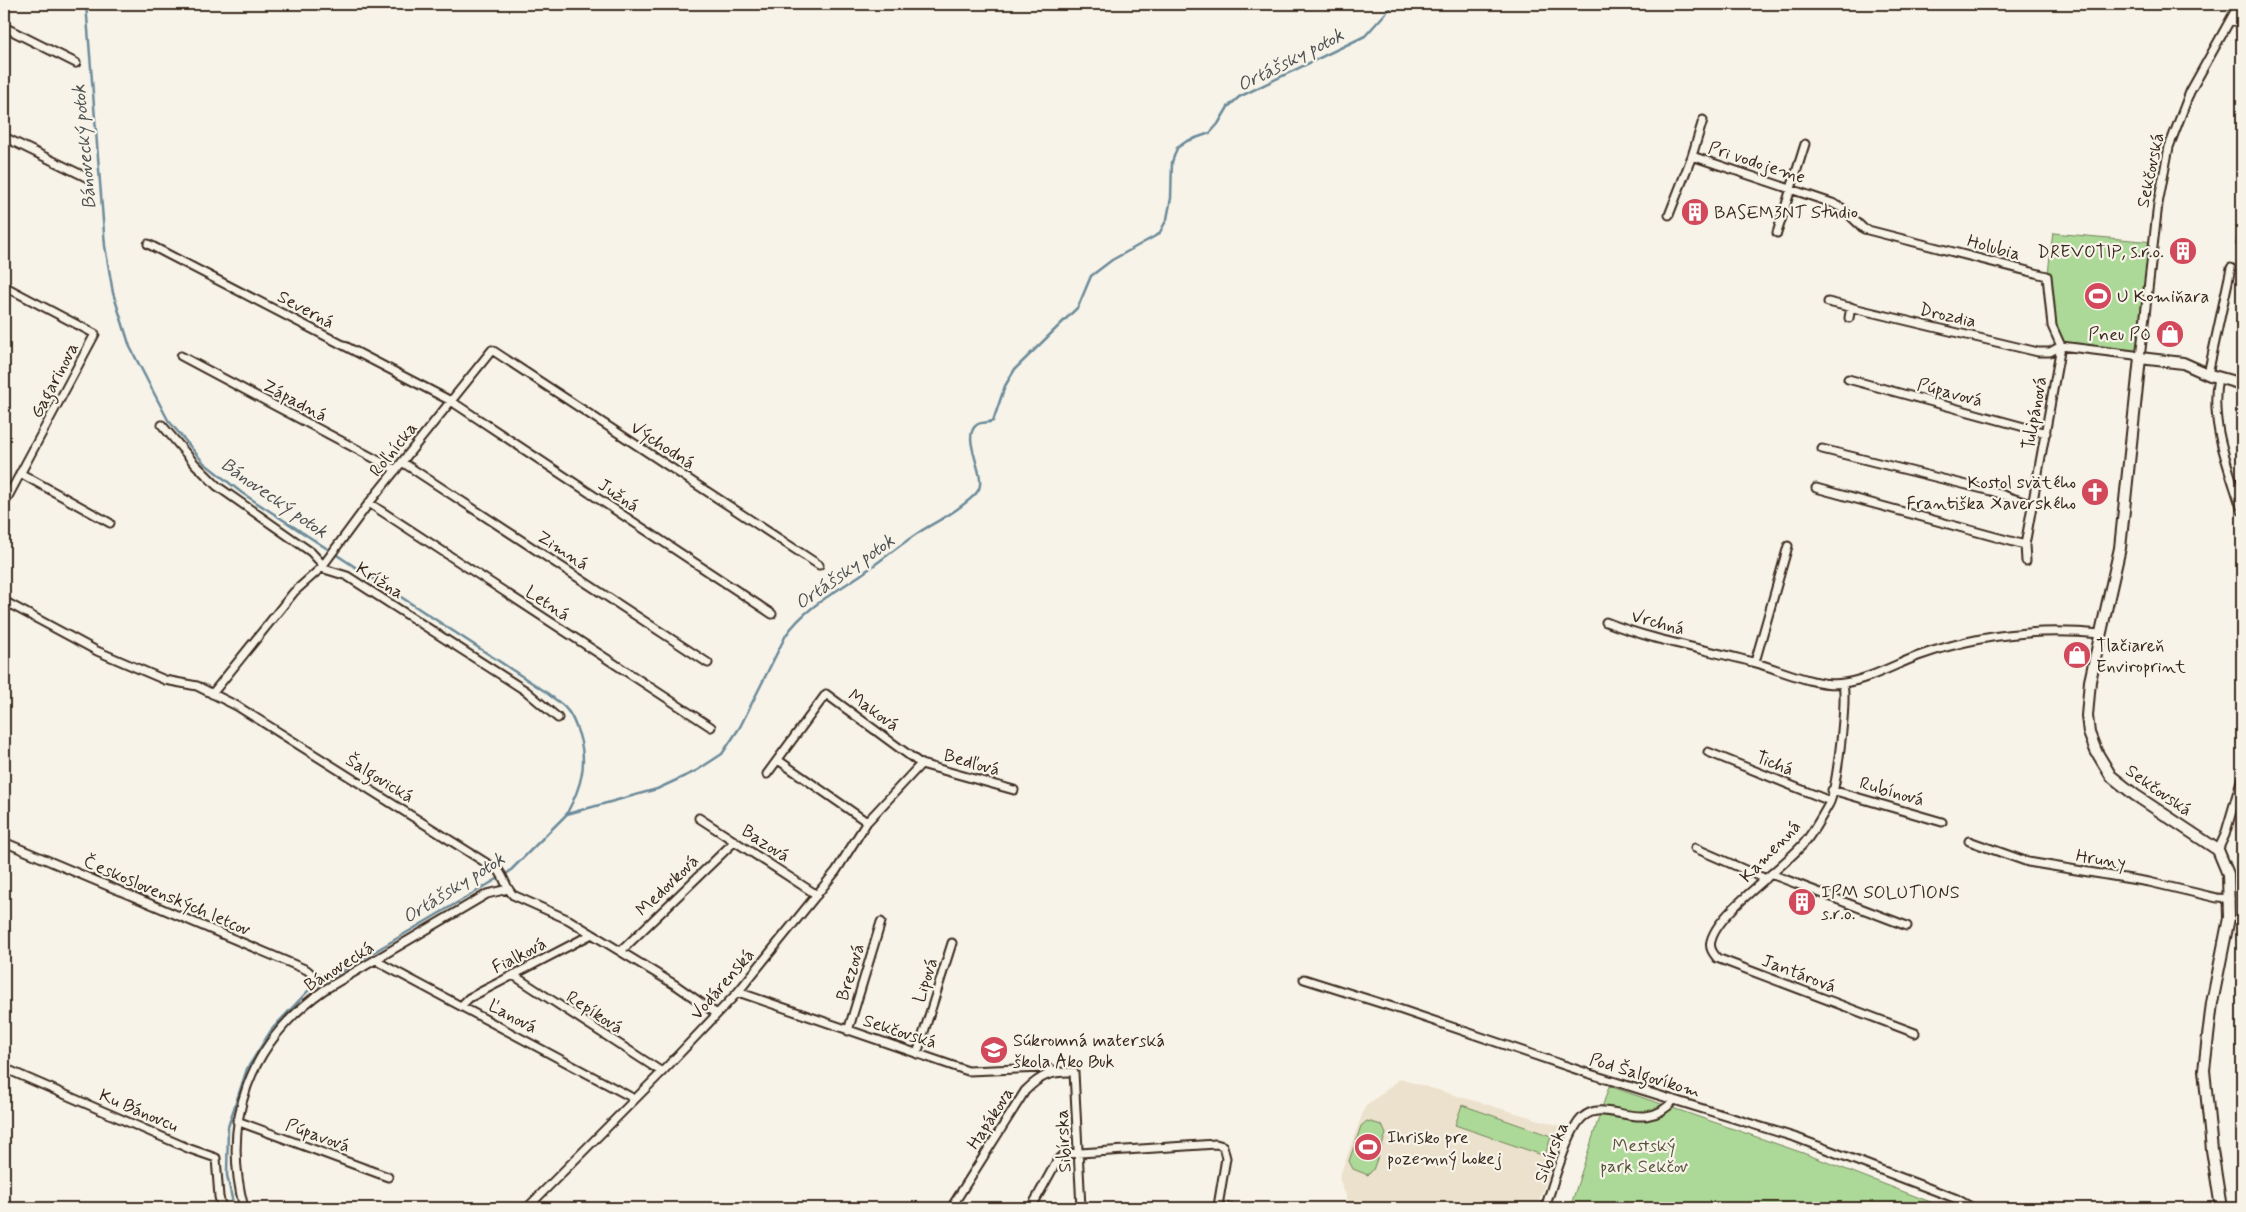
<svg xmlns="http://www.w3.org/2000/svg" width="2246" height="1212" font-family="Mynerve,sans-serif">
  <rect width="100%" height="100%" fill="#f7f3e8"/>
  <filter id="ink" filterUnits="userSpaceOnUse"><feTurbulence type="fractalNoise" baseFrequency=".02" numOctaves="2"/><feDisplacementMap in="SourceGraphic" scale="10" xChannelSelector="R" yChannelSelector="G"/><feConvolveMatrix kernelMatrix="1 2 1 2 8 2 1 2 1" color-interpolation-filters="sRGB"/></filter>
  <g filter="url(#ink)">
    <path fill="#ece1cc" d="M1400,1079L1567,1128L1536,1208H1351L1339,1178L1365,1107Z"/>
    <path fill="#acd998" stroke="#74825b" d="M2053,233L2154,242L2140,358L2061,346C2043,307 2047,275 2053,233Z
      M1609,1086L1803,1153L1946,1208H1570Z
      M1462,1105L1551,1136L1545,1156L1455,1125Z
      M1367,1121L1382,1125L1386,1134L1373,1170L1368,1175L1353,1169L1349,1161L1361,1126Z"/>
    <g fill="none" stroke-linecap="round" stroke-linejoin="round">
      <path stroke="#6c8b9a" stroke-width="2.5" d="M86,4L105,246L113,293L130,347L168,420L204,463L242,493L546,692C552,698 562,703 567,710C573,716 576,727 579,735C588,764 581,787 567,813
        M234,1208L227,1175L228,1127L247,1069L272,1029L308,991L509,872L567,814L657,789L696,771L722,754L740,727L786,635C805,608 832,594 859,576C878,563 896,548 915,535C929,525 946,518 960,507C966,502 976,496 979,489C986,473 959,435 978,424C982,422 988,423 993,421L1005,386L1015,369L1078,307L1091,276L1112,260L1159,234L1167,219L1171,198L1172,162L1177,148L1187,141L1210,133L1218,124L1228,107L1239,97L1365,36L1394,4"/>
      <defs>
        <path id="street" d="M2230,20L2242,23
          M4,27L76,63
          M4,137L88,178
          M1692,156L1703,120
          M1669,215L1692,156L1832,203L1842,208L1864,229L2047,276L2052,326L2061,346
          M1777,233L1805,144
          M148,244L451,401L772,614
          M2241,244L2242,237
          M4,286L95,334L4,504
          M1828,302L2038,352H2050L2061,346
          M1849,318L1851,307
          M2061,346L2134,355L2140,358L2158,204L2169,147L2190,92L2239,4
          M181,356L396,470
          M2208,374L2231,268
          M2218,377C2209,423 2229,468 2242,511
          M1848,379L2046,433
          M162,425L195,464L217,486L311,552L323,565
          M1822,449L1991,491L2033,505
          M402,462L708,663
          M20,473L110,523
          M1816,488L2025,545
          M369,503L711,727
          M2026,561L2025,545L2061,346
          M321,568L369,503L492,350L819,565
          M4,601L97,651L165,680L197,686L237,706L499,871C505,879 506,888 513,895L569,920L677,986L717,1014
          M1606,622C1654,641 1706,649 1756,663C1781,670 1819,688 1844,683C1870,679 1894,665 1918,656C1976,635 2040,628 2101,634
          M1755,662L1788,546
          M1843,684C1847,701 1837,789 1829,804C1822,816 1814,831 1805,842C1784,868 1718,911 1711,941C1709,948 1713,953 1717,958L1915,1033
          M212,694L294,592L321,568L347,576L526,691L558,718
          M1708,752L1830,801
          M778,760L867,822
          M767,774L826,694L921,764L1014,790
          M1832,790L1942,822
          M699,818L817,895
          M1969,841L2028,862L2149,882L2217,898L2230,899
          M4,842L307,970L317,979
          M1695,848L1766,879
          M2218,850L2225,835L2242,777
          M1771,874L1907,926
          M621,951L735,841
          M378,959L380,963L631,1097L633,1101
          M513,975L662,1072
          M1304,979L1396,1008L1590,1074L1797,1138L1957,1199L1973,1208
          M738,992L968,1071L1045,1068L1058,1071
          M461,1006L469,998L592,934
          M848,1031L881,922
          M917,1054L952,943
          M4,1068L190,1149L216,1158L219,1197L222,1208
          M237,1121L388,1177
          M244,1208C221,1120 249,1043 324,990L487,894L508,889
          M527,1208L662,1072L738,992L836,871L867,822L921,764
          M951,1208L1025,1091C1041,1075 1051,1071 1074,1072L1081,1208
          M1031,1208L1057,1161L1065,1154L1216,1144L1223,1146L1226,1158L1218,1206L1231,1208
          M1545,1208C1552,1188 1568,1129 1583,1117C1606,1096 1643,1137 1674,1100"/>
        <path id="secondary" d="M2221,1208L2212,1150L2204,1070L2212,1003L2229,918L2228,874L2218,850L2135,795L2111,776L2096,751L2089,733L2087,716L2090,681L2120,548L2140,358L2183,363L2210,375L2242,384"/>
      </defs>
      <use href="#street" stroke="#3b2a1e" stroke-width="11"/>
      <use href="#secondary" stroke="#3b2a1e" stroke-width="14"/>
      <use href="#street" stroke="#f7f3e8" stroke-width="7"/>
      <use href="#secondary" stroke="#f7f3e8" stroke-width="10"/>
    </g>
  </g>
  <defs>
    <symbol id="building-disc" viewBox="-11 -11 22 22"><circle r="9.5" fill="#d1495b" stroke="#f7f3e8"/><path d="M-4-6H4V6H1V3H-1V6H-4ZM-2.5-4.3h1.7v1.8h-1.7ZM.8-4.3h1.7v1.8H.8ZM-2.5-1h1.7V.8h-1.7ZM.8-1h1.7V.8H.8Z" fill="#fff"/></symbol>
    <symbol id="stadium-disc" viewBox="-11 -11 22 22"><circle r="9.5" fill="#d1495b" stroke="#f7f3e8"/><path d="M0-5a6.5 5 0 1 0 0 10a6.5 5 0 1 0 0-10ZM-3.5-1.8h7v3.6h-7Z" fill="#fff"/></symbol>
    <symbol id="shop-disc" viewBox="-11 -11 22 22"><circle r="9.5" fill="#d1495b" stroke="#f7f3e8"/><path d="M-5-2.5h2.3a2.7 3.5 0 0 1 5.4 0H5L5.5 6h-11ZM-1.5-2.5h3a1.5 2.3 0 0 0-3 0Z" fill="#fff"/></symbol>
    <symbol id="church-disc" viewBox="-11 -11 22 22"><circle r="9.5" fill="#d1495b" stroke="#f7f3e8"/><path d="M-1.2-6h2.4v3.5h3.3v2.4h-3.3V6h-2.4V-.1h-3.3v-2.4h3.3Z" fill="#fff"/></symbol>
    <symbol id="school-disc" viewBox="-11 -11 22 22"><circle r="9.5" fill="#d1495b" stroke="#f7f3e8"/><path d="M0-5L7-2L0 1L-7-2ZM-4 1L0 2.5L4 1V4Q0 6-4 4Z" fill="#fff"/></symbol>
  </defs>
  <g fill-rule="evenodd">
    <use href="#building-disc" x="1679" y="196" width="32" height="32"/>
    <use href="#building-disc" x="2167" y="235" width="32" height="32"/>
    <use href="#stadium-disc" x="2082" y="280" width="32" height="32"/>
    <use href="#shop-disc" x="2154" y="318" width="32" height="32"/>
    <use href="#church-disc" x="2079" y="476" width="32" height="32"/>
    <use href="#shop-disc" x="2061" y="639" width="32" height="32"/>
    <use href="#building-disc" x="1786" y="886" width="32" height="32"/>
    <use href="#school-disc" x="978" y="1034" width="32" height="32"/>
    <use href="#stadium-disc" x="1352" y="1131" width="32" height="32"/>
  </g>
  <g text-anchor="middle" stroke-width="4.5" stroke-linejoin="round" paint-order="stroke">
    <g font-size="18" fill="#3b2a1e" stroke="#f7f3e8">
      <text transform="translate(1757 162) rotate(18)" y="6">Pri vodojeme</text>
      <text transform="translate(2150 170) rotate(-78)" y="6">Sekčovská</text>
      <text transform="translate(1994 247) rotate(15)" y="6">Holubia</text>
      <text transform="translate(306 309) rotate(28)" y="6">Severná</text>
      <text transform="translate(1948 315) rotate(13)" y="6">Drozdia</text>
      <text transform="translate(54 380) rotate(-62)" y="6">Gagarinova</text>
      <text transform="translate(1950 392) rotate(15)" y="6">Púpavová</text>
      <text transform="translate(295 400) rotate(28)" y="6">Západná</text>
      <text transform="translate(2034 413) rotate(-80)" y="6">Tulipánová</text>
      <text transform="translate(663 445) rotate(33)" y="6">Východná</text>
      <text transform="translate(393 449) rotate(-51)" y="6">Roľnícka</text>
      <text transform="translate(619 495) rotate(34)" y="6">Južná</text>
      <text transform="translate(563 550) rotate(33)" y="6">Zimná</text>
      <text transform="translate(380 580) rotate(32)" y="6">Krížna</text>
      <text transform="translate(548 603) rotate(33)" y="6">Letná</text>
      <text transform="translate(1658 622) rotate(15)" y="6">Vrchná</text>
      <text transform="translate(874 710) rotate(36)" y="6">Maková</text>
      <text transform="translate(972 762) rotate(16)" y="6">Bedľová</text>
      <text transform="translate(1775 763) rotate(22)" y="6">Tichá</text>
      <text transform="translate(380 778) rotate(32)" y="6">Šalgovická</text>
      <text transform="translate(2159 790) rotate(35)" y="6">Sekčovská</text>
      <text transform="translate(1892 791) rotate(16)" y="6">Rubínová</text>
      <text transform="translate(766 843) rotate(33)" y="6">Bazová</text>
      <text transform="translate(1770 851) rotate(-46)" y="6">Kamenná</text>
      <text transform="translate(2101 859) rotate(9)" y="6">Hruny</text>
      <text transform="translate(667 885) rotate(-44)" y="6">Medovková</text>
      <text transform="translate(167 895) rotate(23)" y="6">Československých letcov</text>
      <text transform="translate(519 955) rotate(-27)" y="6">Fialková</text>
      <text transform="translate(339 966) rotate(-32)" y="6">Bánovecká</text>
      <text transform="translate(850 972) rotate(-73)" y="6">Brezová</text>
      <text transform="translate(1799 973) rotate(21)" y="6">Jantárová</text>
      <text transform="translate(925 980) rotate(-72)" y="6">Lipová</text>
      <text transform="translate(722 984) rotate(-49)" y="6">Vodárenská</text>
      <text transform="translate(595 1012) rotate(33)" y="6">Repíková</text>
      <text transform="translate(513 1016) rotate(28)" y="6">Ľanová</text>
      <text transform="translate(900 1031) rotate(18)" y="6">Sekčovská</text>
      <text transform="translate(1645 1075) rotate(17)" y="6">Pod Šalgovíkom</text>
      <text transform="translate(139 1110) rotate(23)" y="6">Ku Bánovcu</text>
      <text transform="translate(990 1118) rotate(-57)" y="6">Hapákova</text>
      <text transform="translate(318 1135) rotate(20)" y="6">Púpavová</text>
      <text transform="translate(1063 1141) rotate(-93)" y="6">Sibírska</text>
      <text transform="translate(1551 1152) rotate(-68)" y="6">Sibírska</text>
    </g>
    <g font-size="18" fill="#3b2a1e" stroke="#f7f3e8" text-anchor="start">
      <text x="1714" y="218">BASEM3NT Studio</text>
      <text x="2164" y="257" text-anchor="end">DREVOTIP, s.r.o.</text>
      <text x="2117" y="302">U Komiňara</text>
      <text x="2151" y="340" text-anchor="end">Pneu PO</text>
      <text x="2076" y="488" text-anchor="end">Kostol svätého<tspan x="2076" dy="21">Františka Xaverského</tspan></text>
      <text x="2096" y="651">Tlačiareň<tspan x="2096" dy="21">Enviroprint</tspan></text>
      <text x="1821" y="898">IPM SOLUTIONS<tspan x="1821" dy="21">s.r.o.</tspan></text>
      <text x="1013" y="1046">Súkromná materská<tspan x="1013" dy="21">škola Ako Buk</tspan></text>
      <text x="1387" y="1143">Ihrisko pre<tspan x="1387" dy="21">pozemný hokej</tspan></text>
    </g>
    <g font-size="18" fill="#57563c" stroke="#f7f3e8">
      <text x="1644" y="1151">Mestský<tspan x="1644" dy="21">park Sekčov</tspan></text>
    </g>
    <g font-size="19" font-style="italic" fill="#4f5252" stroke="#f7f3e8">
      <text transform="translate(1290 59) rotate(-27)" y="7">Ortášsky potok</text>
      <text transform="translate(83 147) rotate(-95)" y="7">Bánovecký potok</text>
      <text transform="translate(275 497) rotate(35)" y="7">Bánovecký potok</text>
      <text transform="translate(844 571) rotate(-35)" y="7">Ortášsky potok</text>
      <text transform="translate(453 887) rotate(-32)" y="7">Ortášsky potok</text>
    </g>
  </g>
  <rect width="2246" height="1212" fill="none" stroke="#f7f3e8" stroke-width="20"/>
  <rect x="10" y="10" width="2226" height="1192" fill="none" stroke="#3b2a1e" stroke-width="2" filter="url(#ink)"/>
</svg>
